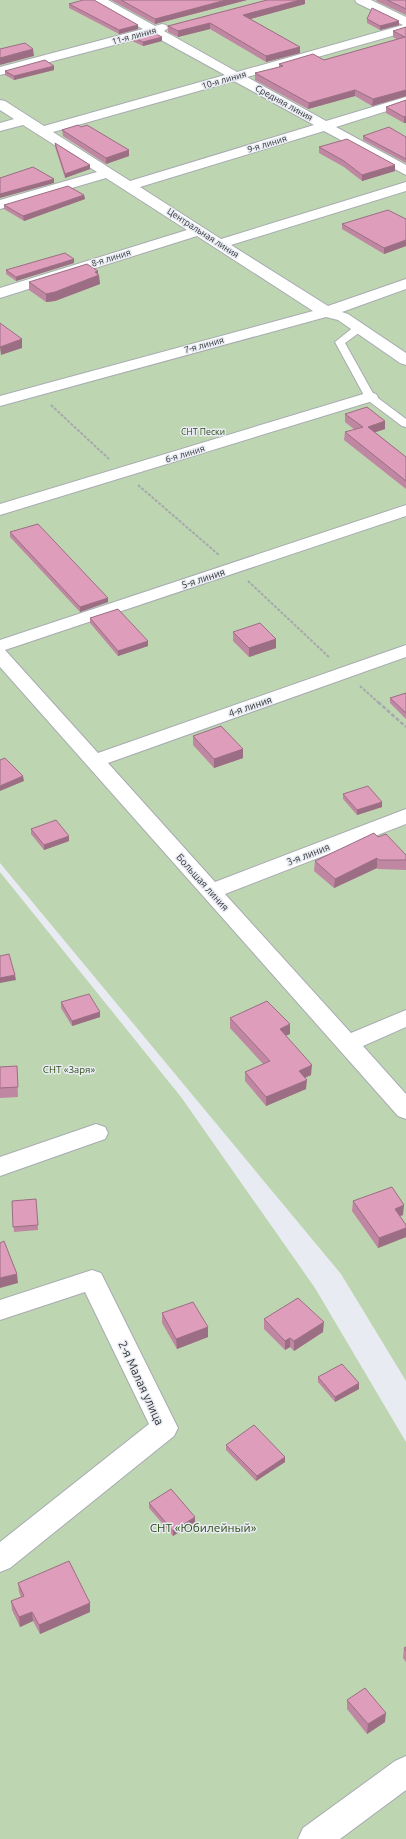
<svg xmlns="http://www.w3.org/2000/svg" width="406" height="1839" font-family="Ubuntu,sans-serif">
  <rect width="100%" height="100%" fill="#e8ebf2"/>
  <path fill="#bed5b1" d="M0,0H406V1381L341,1274L0,863Z
    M0,872L181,1097L315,1288L406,1442V1839H0Z"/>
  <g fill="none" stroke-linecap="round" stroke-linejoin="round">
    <defs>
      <path id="service" d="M359,325L363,326L364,328L363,330L345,343L374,395L406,419V427L402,426L366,399L335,342L355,326Z"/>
      <path id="minor" d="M93,0H108L155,26L162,24L166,25L168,28L164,31L237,72L403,25L357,3L355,0H371L406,17V32L247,77L326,121L406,97V105L336,127L406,165V175L324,131L140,187L221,239L406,182V191L231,245L328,306L406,279V289L342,312L348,314L406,353V365L400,363L338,320L326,317L0,406V396L313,311L197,236L0,298V288L187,230L106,178L0,209V200L97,172L23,125L0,131V123L14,119L0,110V100L5,101L44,126L225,75L152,35L0,75V67L143,29L95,3ZM234,81L314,125L130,181L53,132Z
        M370,392L376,394L378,397L376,400L0,515V504Z
        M406,505V516L5,650L98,753L406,645V657L108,763L215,882L406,809V824L225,894L351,1033L406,1010V1027L363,1046L406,1094V1119L398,1116L0,667V640Z
        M96,1124L105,1127L108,1133L105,1139L0,1176V1157Z
        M92,1270L101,1273L178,1428L174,1436L10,1568L0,1572V1542L149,1424L85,1292L0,1320V1300Z
        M406,1756V1790L340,1839H298L303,1828L395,1761Z"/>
    </defs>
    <use href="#service" stroke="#a7abb1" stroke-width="2"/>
    <use href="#minor" stroke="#a7abb1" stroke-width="2"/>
    <path stroke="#a5a8ad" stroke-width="2" stroke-dasharray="3 1.5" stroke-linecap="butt" d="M51,405L109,459
      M138,485L219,555
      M248,581L330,658
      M360,686L379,703"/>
    <path stroke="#a5a8ad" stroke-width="2.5" stroke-dasharray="4 2" stroke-linecap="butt" d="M378,702L406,727"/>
    <use href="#service" fill="#fff" fill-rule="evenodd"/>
    <use href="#minor" fill="#fff" fill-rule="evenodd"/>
  </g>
  <path fill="#bf87a1" d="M111,0H247L155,24Z
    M267,0H305V4L250,19L300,47V53L266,62L210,29L178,37L168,32V26Z
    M377,0H406V15L376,1Z
    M69,4L138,25V29L119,34L69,8Z
    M367,19L399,21V25L380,30L367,23Z
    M406,27V96L372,106L355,96L308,109L255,80V73L279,67V64L324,60L398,40L393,37V31Z
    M132,37H162V41L143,46L132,41Z
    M54,66V70L14,80L5,75V71Z
    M406,100V123H404L386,113V107Z
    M62,130L129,156L106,164L63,136Z
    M363,136L406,137V163L363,140Z
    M55,143L90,165V169L65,178L55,147Z
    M319,147L395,171L362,181L344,167L319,153Z
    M84,195L85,199L24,221L4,209V205Z
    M406,219V246L384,254L342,229V224Z
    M74,263L16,281L6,274V270Z
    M98,275L100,284L55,301L46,302L29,290V282Z
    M345,414L385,429L375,432L406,457V489L344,440L345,432L355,430L345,422Z
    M10,532L108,598V602L80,612L10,537Z
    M90,618L148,646L118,656L90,623Z
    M233,632L276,648L249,657L233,641Z
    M406,693V719L390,703V698Z
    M193,736L243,749V758L214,768L193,745Z
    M343,794L382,802V807L357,815L343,799Z
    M31,829L69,841L44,850L31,834Z
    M378,837L406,855V870L378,869L377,868L334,888L314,871L315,861Z
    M61,1002L100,1012V1017L72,1026L61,1008Z
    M230,1018L290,1034L286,1035L311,1075L305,1078L306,1089L266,1106L245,1081V1072L263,1064L230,1028Z
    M17,1066L18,1097L0,1098V1067Z
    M36,1199L38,1230L14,1232L12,1201Z
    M353,1201L403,1215L400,1216L406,1225V1237L378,1248L352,1211Z
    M162,1313L208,1337L177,1349L162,1323Z
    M264,1319L323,1332L294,1351L290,1347L285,1350L264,1329Z
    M318,1377L359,1389L335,1402L318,1382Z
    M226,1445L285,1462L256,1481L226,1450Z
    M149,1503L195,1522L173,1536L149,1508Z
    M18,1583L90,1603V1612L40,1634L33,1621L20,1627L12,1610L11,1601L21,1597L19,1592Z
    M406,1647V1662L403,1658L404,1648Z
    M347,1700L385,1722L367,1734L347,1709Z"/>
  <path fill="#9b6e83" d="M226,0H247L155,24V19Z
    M300,0H305V4L243,21V15Z
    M399,21V25L380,30V26Z
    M210,23V29L178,37V31Z
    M138,25V29L119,34V30Z
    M162,37V41L143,46V42Z
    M300,47V53L266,62V56Z
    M33,49L34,56L0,65V58Z
    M54,66V70L14,80V76Z
    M355,90V96L308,109L309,103Z
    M406,90V96L372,106L373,99Z
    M406,116V123H404V117Z
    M129,150V156L106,164V158Z
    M90,165V169L65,178V174Z
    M395,165V171L362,181V175Z
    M54,179V183L0,198V194Z
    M84,195L85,199L24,221L23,216Z
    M406,240V246L384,254V248Z
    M74,259V263L16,281V277Z
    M98,271V276L99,275L100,284L55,301L46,302V294Z
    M22,339V348L1,355L0,347Z
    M385,421V429L367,435L368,427Z
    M108,598V602L80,612V607Z
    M276,639V648L249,657V648Z
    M148,641V646L118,656V651Z
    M243,749V758L214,768V759Z
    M23,776L24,781L0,791V786Z
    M382,802V807L357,815V810Z
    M69,836V841L44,850V845Z
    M377,858V868L334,888L335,879Z
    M15,975L16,980L0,983V978Z
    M100,1012V1017L72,1026V1021Z
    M290,1024V1034L280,1038V1029Z
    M312,1065L311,1075L299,1080V1071Z
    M307,1080L306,1089L266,1106V1097Z
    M404,1205L403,1215L394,1218L395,1209Z
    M406,1228V1237L378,1248L379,1238Z
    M17,1274L18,1283L0,1288V1278Z
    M324,1322L323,1332L294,1351V1341Z
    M208,1327V1337L177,1349L176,1339Z
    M290,1338V1347L285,1350V1341Z
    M359,1383V1389L335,1402V1397Z
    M285,1457V1462L256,1481L257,1476Z
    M195,1517V1522L173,1536V1531Z
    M90,1603V1612L40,1634L39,1625Z
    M32,1612L33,1621L20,1627L19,1617Z
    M386,1713L385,1722L367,1734L368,1724Z"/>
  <path fill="#de9dbb" stroke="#9b6e83" d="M83,0H94L138,25L119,30L69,4Z
    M121,0H226L155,19Z
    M267,0H300L243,15L300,47L266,56L210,23L178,31L168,26Z
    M387,0H406V9Z
    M372,8L399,21L380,26L367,19Z
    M406,27V90L373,99L355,90L309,103L255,73L283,66L279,64L313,54L324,60L405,37L393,31Z
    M152,32L162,37L143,42L132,37Z
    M25,43L33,49L0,58V49Z
    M45,60L54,66L14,76L5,71Z
    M406,100V116L404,117L386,107Z
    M78,125L81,127L87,125L129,150L106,158L62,130Z
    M389,127L406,137V159L363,136Z
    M347,139L395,165L362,175L344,161L319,147Z
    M55,143L90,165L65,174Z
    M33,167L54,179L0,194V178Z
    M68,186L84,195L23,216L4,205Z
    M388,210L406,219V240L384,248L342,224Z
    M65,253L74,259L16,277L6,270Z
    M87,264L98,271L95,272L99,275L55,292L46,294L29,282Z
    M0,323L22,339L0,347Z
    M367,407L385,421L368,427L406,457V481L345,432L363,427L345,414Z
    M38,524L108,598L80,607L10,532Z
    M118,609L148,641L118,651L90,618Z
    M260,623L276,639L249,648L233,632Z
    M406,693V713L390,698Z
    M221,726L243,749L214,759L193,736Z
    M5,758L23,776L0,786V760Z
    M368,786L382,802L357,810L343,794Z
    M56,820L69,836L44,845L31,829Z
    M374,833L378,837L386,834L406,855V860H379L377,858L335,879L315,861Z
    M9,954L15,975L0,978V956Z
    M89,994L100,1012L72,1021L61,1002Z
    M267,1001L290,1024L280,1029L312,1065L299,1071L307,1080L266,1097L245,1072L270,1061L230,1018Z
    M17,1066L18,1087L0,1088V1067Z
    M392,1187L404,1205L395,1209L406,1225V1228L379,1238L353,1201Z
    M36,1199L38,1225L13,1227L12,1201Z
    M4,1241L17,1274L0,1278V1243Z
    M298,1298L324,1322L294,1341L290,1338L285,1341L264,1319Z
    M193,1302L208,1327L176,1339L162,1313Z
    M342,1364L359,1383L335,1397L318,1377Z
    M254,1425L285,1457L257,1476L226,1445Z
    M171,1489L195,1517L173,1531L149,1503Z
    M69,1561L90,1603L39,1625L32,1612L19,1617L11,1601L24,1596L18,1583Z
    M406,1647V1651L404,1648Z
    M365,1688L386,1713L368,1724L347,1700Z"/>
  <g text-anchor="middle" stroke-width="3" stroke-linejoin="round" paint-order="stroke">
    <g font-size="9" fill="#333537" stroke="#e8ebf2">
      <text transform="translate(134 36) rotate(-15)" y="3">11-я линия</text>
      <text transform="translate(224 80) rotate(-16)" y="3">10-я линия</text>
      <text transform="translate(284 103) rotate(29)" y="3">Средняя линия</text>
      <text transform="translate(267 144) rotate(-17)" y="3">9-я линия</text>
      <text transform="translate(203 233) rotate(33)" y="3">Центральная линия</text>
      <text transform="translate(111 258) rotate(-17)" y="3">8-я линия</text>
      <text transform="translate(204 345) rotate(-15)" y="3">7-я линия</text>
      <text transform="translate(185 454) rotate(-17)" y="3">6-я линия</text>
    </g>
    <g font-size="9" fill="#2c4c13" stroke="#e8ebf2">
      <text x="203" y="435">СНТ Пески</text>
    </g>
    <g font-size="10" fill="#333537" stroke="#e8ebf2">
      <text transform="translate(203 578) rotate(-18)" y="4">5-я линия</text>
      <text transform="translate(250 706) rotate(-19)" y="4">4-я линия</text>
      <text transform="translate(308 854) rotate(-21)" y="4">3-я линия</text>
      <text transform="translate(203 882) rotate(48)" y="4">Большая линия</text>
    </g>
    <g font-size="10" fill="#2c4c13" stroke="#e8ebf2">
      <text x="69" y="1073">СНТ «Заря»</text>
    </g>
    <g font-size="12" fill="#333537" stroke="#e8ebf2">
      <text transform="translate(141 1383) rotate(65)" y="4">2-я Малая улица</text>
    </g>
    <g font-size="12" fill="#2c4c13" stroke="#e8ebf2">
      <text x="203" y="1532">СНТ «Юбилейный»</text>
    </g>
  </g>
</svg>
